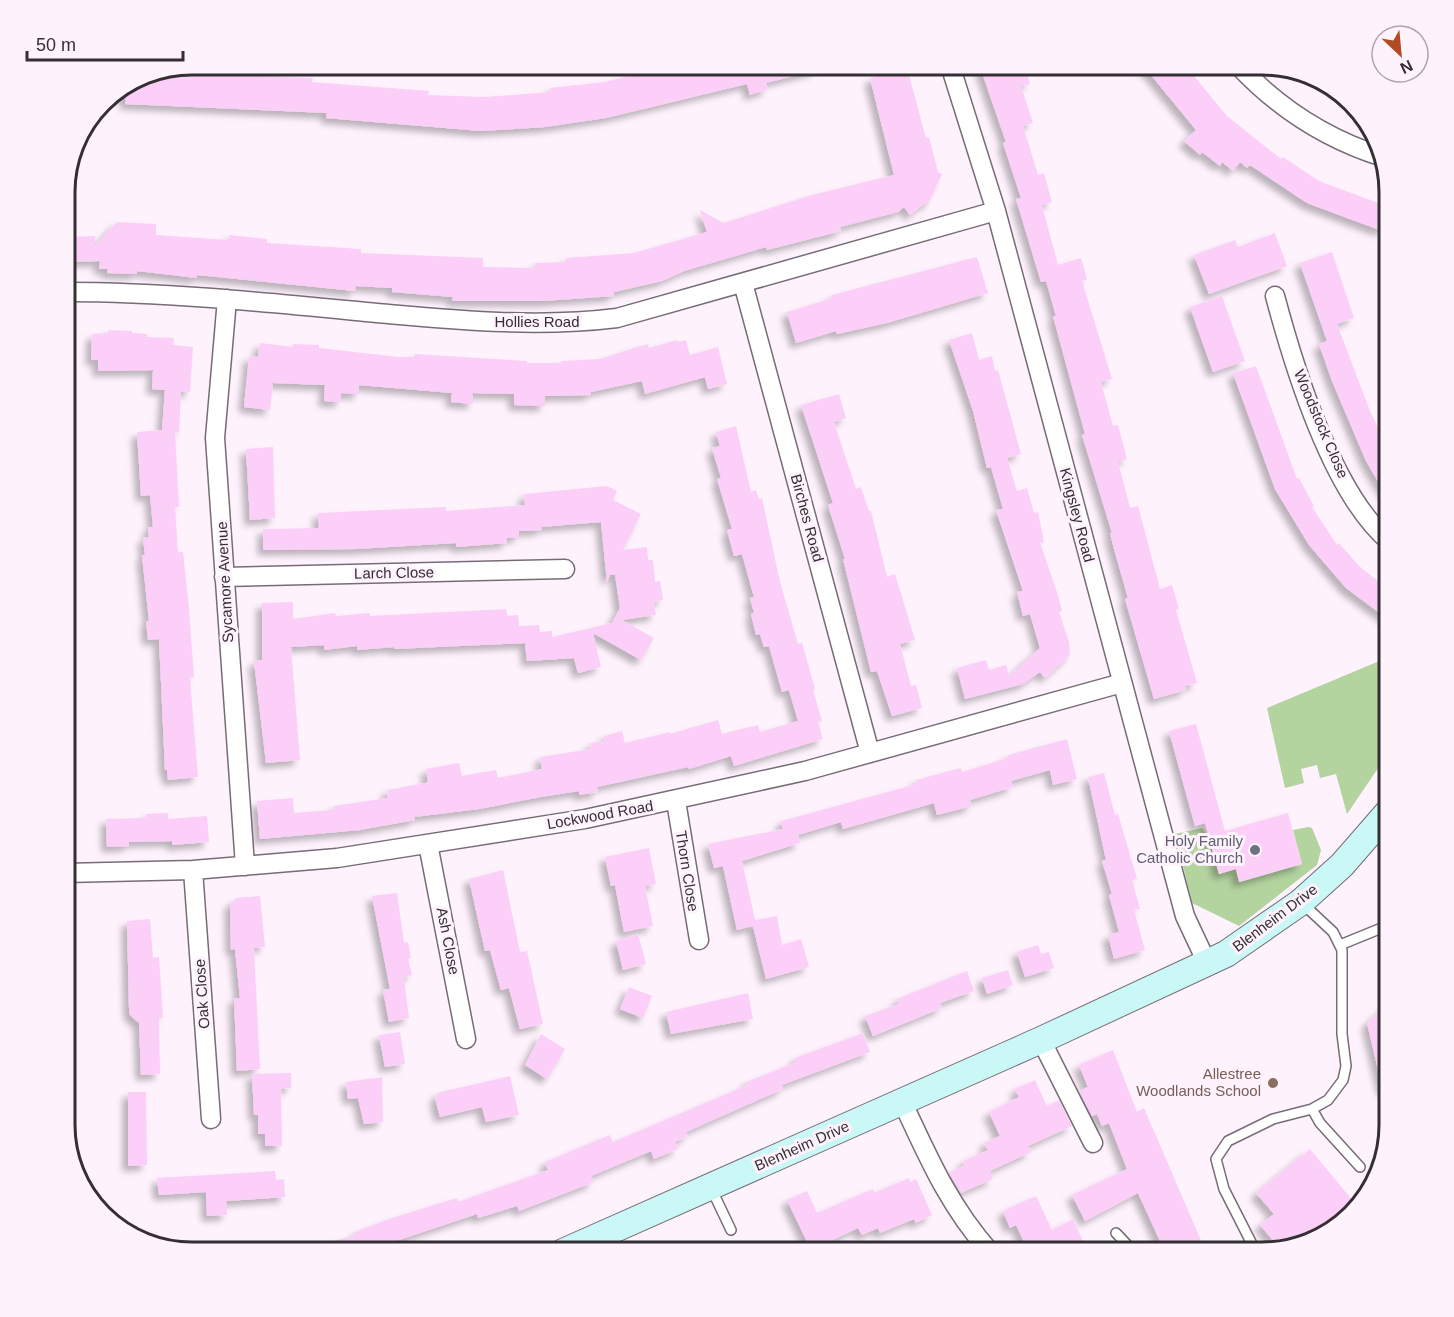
<svg xmlns="http://www.w3.org/2000/svg" width="1454" height="1317" font-family="Helvetica,sans-serif">
  <defs>
    <filter id="shadow"><feDropShadow dx="-5.5" dy="5.5" stdDeviation="3" flood-color="#0004"/></filter>
  </defs>
  <rect width="100%" height="100%" fill="#fef2fd"/>
  <path fill="#b3d39f" d="M1389,657V752L1347,814L1336,774L1320,778L1317,765L1301,769L1304,783L1285,788L1267,708Z
    M1308,827L1312,828L1321,850L1317,865L1239,926L1192,903L1175,834L1202,828L1208,836L1219,874L1236,869L1240,882L1302,864L1293,830Z"/>
  <path fill="#fccff8" filter="url(#shadow)" d="M675,64H816L817,70L766,83L768,89L750,95L747,84L606,118L545,127L481,131L326,118L327,113L125,104L126,97L109,95L143,74L154,72L313,78L312,82L429,91L428,95L485,97L551,92L550,88L605,82Z
    M979,64H1024L1030,84L1021,86L1033,123L1023,126L1038,175L1044,173L1052,202L1042,205L1058,265L1081,258L1087,279L1082,281L1112,379L1101,382L1113,426L1118,425L1127,459L1118,462L1130,508L1138,506L1160,589L1172,585L1179,609L1176,610L1197,683L1185,686L1186,690L1154,699L1125,599L1128,598L1114,549L1110,533H1112L1082,435L1085,434L1053,316H1056L1046,281L1041,282L1016,199L1021,198L1003,143L1006,142Z
    M1142,64H1184L1227,116L1281,159L1283,157L1319,181L1389,207V227L1383,226L1382,231L1307,203L1250,165L1247,168L1240,162L1233,171L1222,162L1220,166L1202,152L1200,155L1184,141L1196,130Z
    M907,68L926,138L929,137L938,172L942,174L928,204L925,203L910,215L904,207L898,212L840,227L841,231L767,250L766,247L684,271L662,281L614,292V296L543,301H452L453,297L392,292V288L356,286L355,291L197,275V278L137,271V274L107,273L108,269H99L100,261L65,262V237L95,236V246L117,222L156,224V235L229,240V235L267,239V243L361,249V253L483,258V267L535,268V263L566,262V258L634,253L707,232L700,210L724,223L808,196L894,175L870,78Z
    M1275,233L1287,266L1209,294L1194,255L1235,240L1238,247Z
    M1332,252L1354,318L1337,324L1370,411L1389,450V500L1366,461L1332,381L1319,344L1327,341L1300,263Z
    M977,257L988,293L887,323L837,334L836,331L796,343L787,312L832,298V295Z
    M1222,296L1245,361L1213,372L1190,307Z
    M108,330L132,331V333L147,334V337L174,338L173,345L193,347L190,392L181,391L179,433L175,432L179,507H175L178,552H183L189,609L194,677H190L191,691L198,777L168,780L167,770H165L159,639L148,640L146,621H149L142,555H145L143,538L149,537L148,527H153L150,495L141,496L137,432L162,430L165,390L152,389L153,370L98,371V360H91L92,334L108,333Z
    M972,333L979,360L992,356L995,371L998,370L1021,454L1007,458L1017,491L1027,488L1034,513L1038,512L1044,542L1040,543L1058,595L1062,611L1059,612L1069,642L1070,655L1045,678L1040,672L1023,684L965,699L957,668L986,660L989,670L1006,665L1009,676L1040,648L1030,614L1023,616L1017,592L1023,591L996,510L1003,509L991,467L987,468L973,411L949,340Z
    M677,340V342L686,340L690,355L718,347L727,384L708,389L705,377L645,394L642,381L591,392V395L545,396V406L514,405V394L473,393V404L451,402L452,393L359,385V394L341,393V402L324,401L325,385L273,383L270,410L244,407L249,356L258,357L260,343L293,347V344L319,345V348L399,357H414L415,354L527,361V363H562L561,361L600,359L634,348L648,344L649,348Z
    M1256,366L1297,479L1299,478L1314,506L1312,507L1337,545L1339,543L1359,566L1389,590V620L1346,588L1309,545L1275,489L1233,373Z
    M839,394L846,418L834,422L856,489L861,487L869,511H871L887,577L895,574L915,640L900,644L911,686L916,685L922,708L892,716L877,671L871,672L843,559H845L828,505L833,503L801,405Z
    M736,426L751,492L756,490L759,499L762,498L780,582L798,644L802,643L815,689L813,690L822,721L818,722L823,739L734,766L731,756L689,769L688,767L597,787L598,792L579,795V791L541,797L479,809L414,817L415,820L360,830L260,839L257,801L293,798L294,813L330,810L334,809V806L388,798L387,790L426,783L428,781L426,769L459,763L462,776L496,770L498,778L542,769L540,757L591,749L590,743L605,741L604,736L622,731L625,743L670,732V734L718,720L722,734L758,725L760,732L798,721L789,690L782,692L769,646L764,647L760,634L756,635L751,614L754,613L750,598L754,597L742,554L734,556L727,530L732,529L717,479L721,478L712,448L720,446L716,432Z
    M273,447L275,518L250,520L246,449Z
    M607,486L617,491L613,500L641,514L623,550L647,547L648,560H653L655,582L660,581L663,600L654,602L656,615L622,620L654,638L641,660L593,633L601,667L578,673L574,658L527,661L525,643L394,649V647L357,650V646L324,650V645L291,647L300,760L266,763L254,661L262,660V603L293,602V619L335,613L336,616L370,613V616L506,609L507,616L518,615L519,626L539,625L540,632L552,631V637L612,623L620,608L615,575H610L607,582L601,522L541,527L542,530L519,531V537L507,538V543L456,547V543L356,549L263,550V529L319,528L318,513L446,507V511L525,505L524,494Z
    M1196,724L1225,831L1288,813L1302,864L1239,882L1236,869L1219,874L1205,823L1195,826L1169,731Z
    M1067,739L1077,779L1053,785L1050,770L1011,781L1013,787L970,800L972,806L937,815L934,803L843,829L841,822L798,835L800,843L742,861L755,920L777,916L782,945L801,939L809,967L766,979L753,926L737,930L723,866L714,868L708,844L783,829L781,821L917,784L916,780L961,768L962,772L1008,758V755Z
    M1104,773L1115,815L1118,814L1137,879L1132,880L1140,909L1134,910L1145,950L1114,959L1108,935L1119,932L1109,895L1112,894L1102,861L1106,860L1088,777Z
    M168,813V819L207,816L209,842L172,845V841L129,842V846L107,847L106,819L146,818V814Z
    M649,848L656,884L645,886L653,926L624,932L615,885L611,886L605,857Z
    M503,870L520,952L527,951L543,1024L520,1029L509,988L501,990L490,950L485,951L469,879Z
    M397,893L404,943L408,942L411,958L408,959L412,975L404,977L409,1018L389,1022L383,990L390,989L372,896Z
    M260,896L265,947L254,948L260,1069L237,1071L234,998H240L235,949L231,950L230,903L235,902V898Z
    M150,919L153,958L159,957L163,1018H159L160,1074L141,1075L139,1023L130,1015L129,1008L127,921Z
    M638,934L646,964L623,970L616,941Z
    M1038,945L1041,954L1049,952L1054,968L1025,977L1017,952Z
    M1008,970L1013,985L987,994L982,978Z
    M967,971L974,991L940,1003L942,1008L873,1036L865,1016L899,1004L897,999Z
    M629,987L652,996L643,1018L620,1009Z
    M748,993L753,1019L671,1034L666,1012Z
    M1389,1003V1090L1383,1091L1367,1023Z
    M400,1032L405,1064L385,1067L379,1035Z
    M863,1033L870,1052L782,1085L783,1089L686,1132L688,1136L675,1142L678,1149L654,1159L651,1151L591,1176L594,1182L519,1211L517,1206L478,1218L477,1214L363,1252H313L312,1247L356,1235L355,1232L392,1218L457,1198L458,1202L548,1170L545,1162L610,1135L613,1142L748,1085L746,1082L797,1062L795,1058Z
    M541,1034L565,1049L547,1079L525,1065Z
    M1113,1050L1137,1112L1144,1108L1206,1252H1165L1138,1193L1085,1221L1072,1195L1127,1169L1109,1123L1102,1126L1097,1114L1092,1116L1079,1091L1088,1087L1079,1065Z
    M291,1073V1088L281,1089L282,1146H265V1134H258V1115H254L252,1074Z
    M510,1076L519,1115L486,1122L482,1107L440,1117L435,1098L438,1097L437,1093Z
    M382,1077L383,1122L364,1124L358,1098L348,1099L346,1082Z
    M1035,1080L1047,1106L1059,1100L1072,1126L1028,1146L1031,1152L990,1171L993,1179L961,1193L949,1173L965,1165L963,1161L988,1150L984,1143L1000,1136L989,1112L1019,1097L1015,1089Z
    M128,1092H146L147,1165L128,1166Z
    M1310,1149L1358,1207L1352,1215L1311,1243L1280,1249L1260,1225L1274,1214L1256,1193Z
    M275,1171L276,1180L284,1179L285,1197L226,1201L227,1215L207,1216L206,1192L159,1195L157,1178Z
    M909,1178L910,1182L916,1179L932,1215L916,1223L914,1219L880,1233L878,1228L862,1235L858,1228L811,1250L787,1200L807,1191L817,1213L873,1189L874,1193Z
    M1036,1196L1052,1230L1073,1219L1088,1252H1029L1016,1225L1010,1228L1003,1211Z"/>
  <g fill="none" stroke-linecap="round" stroke-linejoin="round">
    <defs>
      <path id="lane" d="M1340,945L1389,925
        M1312,1109L1320,1123L1360,1167
        M711,1188L731,1230
        M1116,1233L1134,1252
        M1256,1252L1224,1189L1216,1159L1228,1141L1273,1119L1312,1109L1328,1100L1343,1080L1346,1066L1342,1034V950L1333,932L1302,903"/>
      <path id="street" d="M950,65L996,211L1185,916L1207,963
        M1238,65C1278,108 1326,139 1383,157
        M743,283L870,753
        M65,292C169,292 273,303 377,313C457,320 536,328 617,318L996,211
        M1275,296C1294,367 1332,493 1389,541
        M227,299L215,438L245,866
        M224,577L565,569
        M676,801L699,940
        M428,844L466,1039
        M193,870L211,1119
        M65,873L193,870L337,858L585,819L805,771L1122,683
        M1041,1040L1093,1143
        M902,1101C928,1157 949,1206 990,1252"/>
      <path id="secondary" d="M563,1252L1041,1040L1226,954L1301,902L1342,865L1389,811"/>
    </defs>
    <use href="#lane" stroke="#776c76" stroke-width="12"/>
    <use href="#street" stroke="#776c76" stroke-width="21"/>
    <use href="#secondary" stroke="#776c76" stroke-width="28"/>
    <use href="#lane" stroke="#fff" stroke-width="9"/>
    <use href="#street" stroke="#fff" stroke-width="18"/>
    <use href="#secondary" stroke="#c9f8f7" stroke-width="26"/>
  </g>
  <circle fill="#6b7280" stroke="#fef2fd" stroke-width="2" cx="1255" cy="850" r="6"/>
  <circle fill="#8d6e63" stroke="#fef2fd" stroke-width="2" cx="1273" cy="1083" r="6"/>
  <g text-anchor="middle" stroke-width="6" stroke-linejoin="round" paint-order="stroke">
    <g font-size="15" fill="#332f33" stroke="#fef2fd">
      <text x="537" y="327">Hollies Road</text>
      <text transform="translate(1321 424) rotate(67)" y="5">Woodstock Close</text>
      <text transform="translate(1077 515) rotate(75)" y="5">Kingsley Road</text>
      <text transform="translate(807 518) rotate(75)" y="5">Birches Road</text>
      <text transform="translate(394 573) rotate(-1)" y="5">Larch Close</text>
      <text transform="translate(225 582) rotate(-93)" y="5">Sycamore Avenue</text>
      <text transform="translate(600 815) rotate(-10)" y="5">Lockwood Road</text>
      <text transform="translate(687 871) rotate(81)" y="5">Thorn Close</text>
      <text transform="translate(1275 918) rotate(-37)" y="5">Blenheim Drive</text>
      <text transform="translate(448 941) rotate(79)" y="5">Ash Close</text>
      <text transform="translate(202 994) rotate(-94)" y="5">Oak Close</text>
      <text transform="translate(802 1146) rotate(-24)" y="5">Blenheim Drive</text>
    </g>
    <g font-size="15" fill="#5b616d" stroke="#fef2fd" text-anchor="end">
      <text x="1243" y="846">Holy Family<tspan x="1243" dy="17">Catholic Church</tspan></text>
    </g>
    <g font-size="15" fill="#785e54" stroke="#fef2fd" text-anchor="end">
      <text x="1261" y="1079">Allestree<tspan x="1261" dy="17">Woodlands School</tspan></text>
    </g>
  </g>
  <path d="M0 0H1454V1317H0ZM192 75H1262A117 117 0 0 1 1379 192V1125A117 117 0 0 1 1262 1242H192A117 117 0 0 1 75 1125V192A117 117 0 0 1 192 75Z" fill="#fef2fd" fill-rule="evenodd"/>
  <path fill="none" stroke="#332f33" stroke-width="3" d="M192 75H1262A117 117 0 0 1 1379 192V1125A117 117 0 0 1 1262 1242H192A117 117 0 0 1 75 1125V192A117 117 0 0 1 192 75Z"/>
  <g transform="translate(1400 54) rotate(154)"><circle r="28" fill="#fef2fd" stroke="#ada4ac" stroke-width="1.5"/>
  <path d="M0-4.5L10 22L0 15L-10 22Z" fill="#b24b24"/>
  <text y="-9" font-size="16" font-weight="bold" text-anchor="middle" fill="#332f33">N</text>
  </g>
  <path d="M27 51v9h156v-9" fill="none" stroke="#332f33" stroke-width="3"/>
  <text x="36" y="51" font-size="18" fill="#332f33" stroke="#fef2fd" stroke-width="4.5" paint-order="stroke">50 m</text>
</svg>
